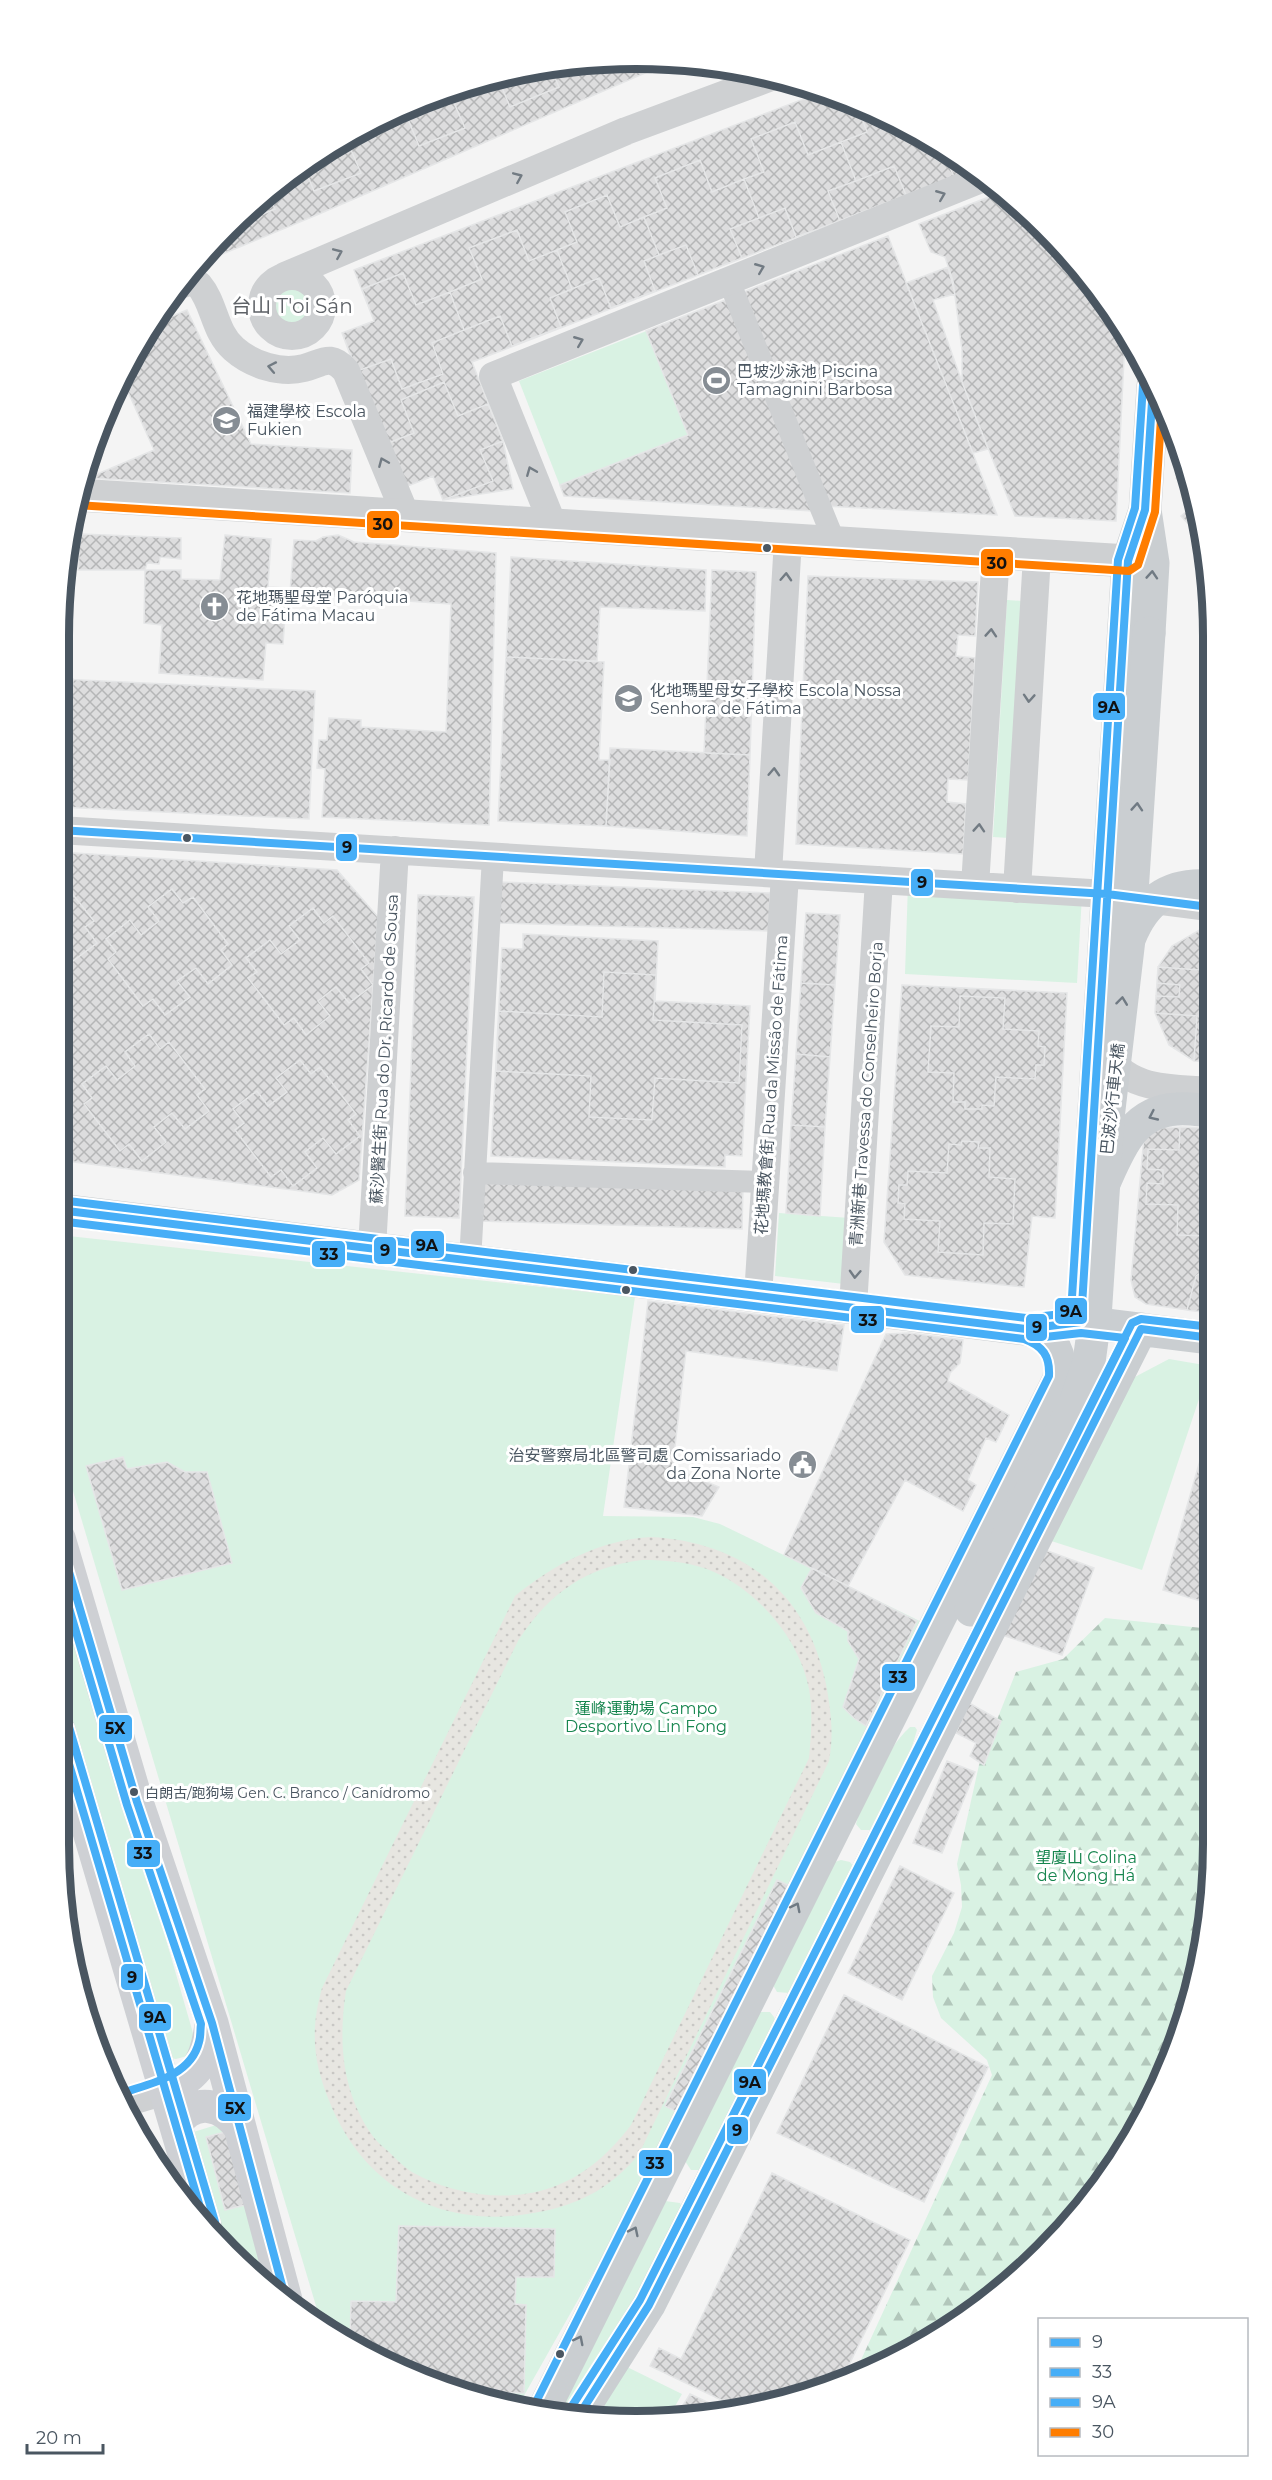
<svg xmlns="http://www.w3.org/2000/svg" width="1272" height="2480" font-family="Montserrat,'Noto Sans SC',sans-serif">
  <defs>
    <pattern id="forest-firs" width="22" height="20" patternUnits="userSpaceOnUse" patternTransform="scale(1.5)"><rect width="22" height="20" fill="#d9f2e3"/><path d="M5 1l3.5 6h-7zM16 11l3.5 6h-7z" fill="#b2c7bb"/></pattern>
    <pattern id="sand-dots" width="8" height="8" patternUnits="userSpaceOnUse" patternTransform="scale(1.5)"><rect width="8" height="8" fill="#e7e6e1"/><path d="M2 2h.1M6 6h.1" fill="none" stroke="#c8c7c4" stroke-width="1.8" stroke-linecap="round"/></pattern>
    <pattern id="building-cross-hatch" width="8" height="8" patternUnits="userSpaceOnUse" patternTransform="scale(1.5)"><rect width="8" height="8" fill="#ddddde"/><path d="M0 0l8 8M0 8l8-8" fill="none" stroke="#b5b6b7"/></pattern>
  </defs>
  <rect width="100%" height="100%" fill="#f4f4f4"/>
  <path fill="#d9f2e3" d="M265 306a27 27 0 1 1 54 0a27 27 0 1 1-54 0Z
    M728,299L812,511L564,496L519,381Z
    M1007,600L1022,601L1009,838L993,837Z
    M908,884L1082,895L1077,983L905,974Z
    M779,1213L850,1218L844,1284L775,1276Z
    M59,1235L635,1297L603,1516L693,1517L720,1524L926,1624L653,2167L517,2408L347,2344L322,2326L59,1444Z
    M1169,1359L1210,1366L1142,1570L1045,1539L1131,1379Z
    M70,1635L79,1637L197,2047L191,2055L176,2059L165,2057L59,1677V1638Z
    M910,1727H915L917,1730L905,1770L871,1830H861L856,1824L858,1817C873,1786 885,1750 910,1727Z
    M841,1860L850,1862L853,1866L789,1993L777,1992L773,1985L835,1862Z
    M757,2012H770L774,2017L776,2022L701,2170H691L685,2161Z
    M226,2122L276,2293L255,2278L218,2238L187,2134Z
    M665,2201L680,2203L684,2211L571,2412L549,2411Z
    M623,2365L682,2394L670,2415L600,2413Z"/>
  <path fill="url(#forest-firs)" d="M1105,1618L1212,1629V1881L1194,1993L1154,2099L1044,2253L891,2362L855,2373L992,2075L987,2060L941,2018L933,1997L932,1976L954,1933L962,1907L961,1885L957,1864L979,1765L1016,1672L1063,1659Z"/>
  <path fill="url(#sand-dots)" fill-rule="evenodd" d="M651,1537C743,1542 807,1592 826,1684C831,1711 834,1734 829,1761L639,2154C614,2185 583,2203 544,2211C450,2232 367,2194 330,2103C313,2062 310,2031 322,1988L515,1596C554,1564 600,1540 651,1537ZM642,1560C666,1560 692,1562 714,1572C759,1592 800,1640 809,1689C813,1712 811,1735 809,1758L631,2125C612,2150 588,2173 558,2185C513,2204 454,2196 412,2172C404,2167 395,2158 388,2151C382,2146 376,2141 372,2135C342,2092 338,2042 346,1991L518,1641C549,1593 586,1567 642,1560Z"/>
  <path fill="url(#building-cross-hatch)" stroke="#e5e6e7" stroke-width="1.5" d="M675,60L319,214L196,265L255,202L347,136L450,89L560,63Z
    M550,66L559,87L510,107L498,78Z
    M478,83L479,85L451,96L465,128L419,146L408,119L379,131L376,123L450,89Z
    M822,92L891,118L974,169L472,362L503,441L513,489L443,500L433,476L400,489L342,333L374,321L354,270Z
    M857,105L891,118L943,150L954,177L906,195L894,166L856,181L841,142L867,132Z
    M795,122L808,155L841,142L856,181L828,191L840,221L796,237L785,208L759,218L744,179L764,172L751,139Z
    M376,123L379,131L348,143L361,173L314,191L304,167L347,136Z
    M700,160L712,192L744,179L759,218L730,229L742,258L698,275L686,245L659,255L644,217L667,208L655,178Z
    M1002,192L1094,285L1125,338L1116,521L1015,516L962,382V350L953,281L945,257L931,252L919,224Z
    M268,193L275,209L231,227L255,202Z
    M607,195L620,227L644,217L659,255L644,261L655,291L611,308L599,278L572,289L557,250L577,242L565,212Z
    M517,230L529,261L557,250L572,289L550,298L561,327L512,346L500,316L464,330L450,292L482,279L469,248Z
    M888,236L997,515L825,506L741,293Z
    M948,267L955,294L933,300L962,382L988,449L973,453L906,283Z
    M403,273L416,305L450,292L464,330L432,343L443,374L402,389L391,359L357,371L342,333L374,321L362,289Z
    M728,299L812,511L564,496L560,485L688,435L646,331Z
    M187,310L251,444L352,450L350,493L88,478L154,450L121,376L153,324Z
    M444,382L458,416L488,404L503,441L480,450L493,481L443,500L433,476L400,489L383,445L414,433L401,400Z
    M1185,471L1191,494L1176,478Z
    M1194,505L1203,540L1181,516Z
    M80,534L181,538V559L160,557L159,564L147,563L145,570H78Z
    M225,535L271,539L268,587L287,588L283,644L266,643L263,680L159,673L162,625L144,623L145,570H181V579L220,580Z
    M338,535L354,542L496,553L489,825L322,817L325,769L317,768L319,740H327L329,718L361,720V727L446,732L451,604L290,593L294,540L316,541L323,537Z
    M511,557L706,570L705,611L600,607L597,661L506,657Z
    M712,570L756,572L750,755L704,753Z
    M808,576L978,582L975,636L958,635L956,656L975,658L968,780L948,779L947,802L966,804L963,854L796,844Z
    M506,657L604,662L599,760H610L606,826L498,821Z
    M60,679L315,691L309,819L60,807Z
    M60,679H73L64,807H60Z
    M610,748L750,755L747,836L606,826Z
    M59,852L337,870L378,917L359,1180L332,1195L59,1160Z
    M59,877L94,921L85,927L97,943L73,961L61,945L59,946Z
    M499,882L770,893L769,931L498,923Z
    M172,889L183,903L193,897L228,944L221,950L232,965L208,984L196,968L177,981L190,997L165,1015L153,999L143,1006L108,959L116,952L106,939L130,920L141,935L159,921L148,907Z
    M418,895L474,897L459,1218L405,1216Z
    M313,908L324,923L333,916L369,963L361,969L373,985L349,1003L336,987L318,1001L330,1016L306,1035L294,1018L284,1025L248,978L257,972L246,958L270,940L281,954L300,940L289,926Z
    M806,913L840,915L835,985L801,983Z
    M1203,928H1210V1062L1194,1061L1169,1045L1155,1013L1158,967L1172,946Z
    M1203,928H1210V1062L1194,1061L1197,1016L1155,1013L1156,996L1179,997L1180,985L1157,983L1158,967L1200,970Z
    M523,934L658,941L655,1001L750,1006L742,1156L725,1155V1167L491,1156L502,948L523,949Z
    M604,972L656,975L653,1020L742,1025L739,1083L655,1078L652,1120L589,1117L591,1076L496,1071L499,1011L602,1017Z
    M801,983L835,985L830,1057L796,1054Z
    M902,985L1067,993L1055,1218L1032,1216L1024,1287L905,1275L884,1242Z
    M960,996L1005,998L1003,1029L1039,1031L1038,1046L1045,1047L1044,1065H1036L1035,1079L996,1077L994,1106L982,1105V1109H965V1102H953L954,1073L928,1072L931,1026L959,1027Z
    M149,1034L160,1049L169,1042L205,1089L197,1095L209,1111L185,1129L172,1113L154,1127L166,1142L142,1161L129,1144L120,1151L84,1104L92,1098L82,1084L106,1066L117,1080L135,1066L125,1052Z
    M796,1054L830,1057L825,1127L791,1125Z
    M59,1056L68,1067L60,1074L72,1089L59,1099Z
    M300,1060L311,1074L320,1067L356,1114L348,1120L360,1136L336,1154L323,1138L305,1152L317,1168L293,1186L281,1170L271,1177L235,1130L244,1123L233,1109L257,1091L268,1106L287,1092L276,1078Z
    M791,1125L825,1127L820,1216L786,1213Z
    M1180,1127L1210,1128V1236L1177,1235L1178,1205L1146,1204L1147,1183L1163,1184V1170L1147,1169L1148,1149L1179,1150Z
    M1180,1127L1210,1128L1211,1266L1196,1276L1187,1310L1146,1304L1135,1297L1131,1280L1144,1137L1156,1128Z
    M962,1141L979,1142L978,1148H990L989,1177L1015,1179L1013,1224L984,1223L983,1255L938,1252L940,1221L904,1219L905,1204L898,1203L899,1185H907L908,1171L947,1173L949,1144L961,1145Z
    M483,1180L743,1187L742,1229L481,1221Z
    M1211,1266V1313L1187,1310L1196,1276Z
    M648,1301L844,1325L837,1371L686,1351L672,1472L688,1474L719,1487L702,1516L624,1507Z
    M909,1333L963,1340L960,1363L950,1373L948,1381L1009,1415L996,1442L986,1438L968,1480L976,1485L963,1511L905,1480L848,1586L784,1555L886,1334Z
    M1211,1422V1604L1163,1590Z
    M123,1457L127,1469L167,1462L185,1472H207L232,1563L122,1590L86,1466Z
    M1045,1550L1094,1568L1062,1655L999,1634Z
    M812,1568L917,1621L866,1726L854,1718L843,1707L859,1659L848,1641V1631L816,1613L801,1588Z
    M969,1703L1001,1721L984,1765L970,1756L976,1743L956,1733Z
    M947,1761L975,1772L942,1853L913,1843Z
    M900,1866L954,1893L902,2000L848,1973Z
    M777,1880L790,1886L677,2112L665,2106Z
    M81,1977L104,2057L89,2030Z
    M844,1995L988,2067L924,2202L777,2133Z
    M229,2131L249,2204L225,2210L206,2137Z
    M772,2173L910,2240L843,2377L738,2408L650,2366L659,2348L681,2359Z
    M399,2226L555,2229L554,2277H516L515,2304L526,2305L524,2393L473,2392L350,2345L351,2301L396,2302Z
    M690,2394L722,2409L719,2414L711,2417L677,2415Z
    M493,2398L521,2400L517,2408Z"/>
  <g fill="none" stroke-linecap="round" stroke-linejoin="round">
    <path stroke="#ced0d2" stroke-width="22" d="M729,281L835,543
      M474,1173L765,1182
      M470,1261L493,857"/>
    <path stroke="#ced0d2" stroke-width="28" d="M262 306a30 30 0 1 1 60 0a30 30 0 1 1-60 0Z
      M285,276L626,131L774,76
      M177,286L191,281L199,285C215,304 214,332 234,349C252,365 281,374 304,368C323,363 330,353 346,371L406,516
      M553,525L493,376L986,177
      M59,830L1107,894L1209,907
      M768,873L788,540
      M975,886L996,553
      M1017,889L1037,556
      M1104,1050C1125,1091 1170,1088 1210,1091
      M372,1248L395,850
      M758,1296L785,875
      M853,1307L879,880
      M59,1826L85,1818
      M128,2102L165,2091"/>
    <path stroke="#ced0d2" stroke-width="33" d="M77,495L1128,561"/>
    <path stroke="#ced0d4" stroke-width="33" d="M59,1538L137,1802L212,2023L286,2300
      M59,1730L205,2225
      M165,2091C199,2075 206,2061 211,2025
      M176,2124C194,2097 223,2103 240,2128"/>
    <path stroke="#caced1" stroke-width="33" d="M1149,633L1153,563L1145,510L1153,386
      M1093,1126L1128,561L1145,510
      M1105,1181C1120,1147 1134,1111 1177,1109C1188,1108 1199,1110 1210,1111
      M59,1210L1026,1329C1053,1336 1062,1351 1059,1379L543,2411
      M1026,1329L1081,1322L1211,1338
      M581,2412L649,2305L1141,1329"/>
    <path stroke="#caced1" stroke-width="33" d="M1130,937C1145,900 1169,883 1209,886
      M971,1610L1075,1404L1089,1362L1095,1318L1108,1118L1129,939L1149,633"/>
    <defs>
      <path id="bus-1" d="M59,830L1107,894L1209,907
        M59,1210L1026,1329L1081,1322L1128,561L1145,510L1153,386
        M59,1730L205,2224
        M581,2412L649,2305L1141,1329L1211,1338"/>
      <path id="bus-2" d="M59,1221L1024,1339C1043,1346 1050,1356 1049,1376L534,2406
        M1027,1339L1081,1333L1125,1338L1056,1476
        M59,1574L127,1805L201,2024C200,2030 201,2036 199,2042C191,2075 153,2083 125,2092"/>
      <path id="bus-3" d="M60,1200L1026,1318L1071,1313L1118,560L1135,508L1143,385
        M69,1727L215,2222
        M572,2406L640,2300L1132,1323L1141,1319L1211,1327"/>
      <path id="bus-4" d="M76,505L1129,571L1138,565L1155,512L1162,403"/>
      <path id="bus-5" d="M59,1538L137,1802L212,2023L286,2300"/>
    </defs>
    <use href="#bus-1" stroke="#fff" stroke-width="12"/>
    <use href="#bus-2" stroke="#fff" stroke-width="12"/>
    <use href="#bus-3" stroke="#fff" stroke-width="12"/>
    <use href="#bus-4" stroke="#fff" stroke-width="12"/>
    <use href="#bus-5" stroke="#fff" stroke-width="12"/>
    <use href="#bus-1" stroke="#46aef7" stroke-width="8"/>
    <use href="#bus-2" stroke="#46aef7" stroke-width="8"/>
    <use href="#bus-3" stroke="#46aef7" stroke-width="8"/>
    <use href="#bus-4" stroke="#ff7d00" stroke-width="8"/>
    <use href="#bus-5" stroke="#46aef7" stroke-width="8"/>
  </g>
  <defs><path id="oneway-chevron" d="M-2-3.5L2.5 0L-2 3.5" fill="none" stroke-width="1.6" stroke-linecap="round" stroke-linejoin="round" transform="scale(1.5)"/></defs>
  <g stroke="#727b83">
    <use href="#oneway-chevron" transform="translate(518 177) rotate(-23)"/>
    <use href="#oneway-chevron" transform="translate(941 195) rotate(-22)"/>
    <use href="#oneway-chevron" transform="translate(338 253) rotate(-23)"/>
    <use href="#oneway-chevron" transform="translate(760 268) rotate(-22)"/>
    <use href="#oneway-chevron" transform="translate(579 341) rotate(-22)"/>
    <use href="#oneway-chevron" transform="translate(272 367) rotate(-169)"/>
    <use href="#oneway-chevron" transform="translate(383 462) rotate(-113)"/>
    <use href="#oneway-chevron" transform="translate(531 471) rotate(-112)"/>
    <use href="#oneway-chevron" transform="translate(786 577) rotate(-87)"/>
    <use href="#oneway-chevron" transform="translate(991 633) rotate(-86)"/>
    <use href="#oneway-chevron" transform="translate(1029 698) rotate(94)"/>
    <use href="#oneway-chevron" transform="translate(774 772) rotate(-87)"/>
    <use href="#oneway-chevron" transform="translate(979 828) rotate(-86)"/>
    <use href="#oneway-chevron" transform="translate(855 1274) rotate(93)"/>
  </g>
  <g stroke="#707a83">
    <use href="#oneway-chevron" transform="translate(1152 575) rotate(-86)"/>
    <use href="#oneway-chevron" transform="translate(1137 807) rotate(-86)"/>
    <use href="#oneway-chevron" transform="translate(1122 1001) rotate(-83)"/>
    <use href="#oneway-chevron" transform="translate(1153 1116) rotate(155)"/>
    <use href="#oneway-chevron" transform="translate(796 1907) rotate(-63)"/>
    <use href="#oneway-chevron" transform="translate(634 2231) rotate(-64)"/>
    <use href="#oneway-chevron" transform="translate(579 2340) rotate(-63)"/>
  </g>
  <defs>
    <symbol id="stadium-disc" viewBox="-11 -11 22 22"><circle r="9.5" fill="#868d94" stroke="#fff"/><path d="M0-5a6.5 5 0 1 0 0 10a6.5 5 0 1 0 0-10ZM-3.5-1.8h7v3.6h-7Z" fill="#fff"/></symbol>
    <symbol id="school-disc" viewBox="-11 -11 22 22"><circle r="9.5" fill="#868d94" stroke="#fff"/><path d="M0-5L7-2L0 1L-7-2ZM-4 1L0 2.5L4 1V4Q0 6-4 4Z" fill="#fff"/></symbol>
    <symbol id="church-disc" viewBox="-11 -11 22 22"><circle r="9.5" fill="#868d94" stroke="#fff"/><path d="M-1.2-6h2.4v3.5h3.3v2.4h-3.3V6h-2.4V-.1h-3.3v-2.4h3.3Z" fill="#fff"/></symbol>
    <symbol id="civic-disc" viewBox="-11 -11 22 22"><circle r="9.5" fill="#868d94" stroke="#fff"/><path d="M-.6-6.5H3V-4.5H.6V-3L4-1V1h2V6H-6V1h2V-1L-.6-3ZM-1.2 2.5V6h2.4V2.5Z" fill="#fff"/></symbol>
  </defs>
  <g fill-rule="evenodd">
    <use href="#stadium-disc" x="700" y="364" width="33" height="33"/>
    <use href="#school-disc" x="210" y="404" width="33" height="33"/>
    <use href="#church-disc" x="198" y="590" width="33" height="33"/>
    <use href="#school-disc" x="612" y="682" width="33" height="33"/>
    <use href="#civic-disc" x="786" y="1448" width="33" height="33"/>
  </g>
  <g fill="#4a5661" stroke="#fff" stroke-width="2">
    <circle cx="767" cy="548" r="5"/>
    <circle cx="187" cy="838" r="5"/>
    <circle cx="633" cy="1270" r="5"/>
    <circle cx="626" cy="1290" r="5"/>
    <circle cx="134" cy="1792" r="5"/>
    <circle cx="560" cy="2354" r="5"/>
  </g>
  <g text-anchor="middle" stroke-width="6" stroke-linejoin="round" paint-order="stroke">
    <g font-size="14" fill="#4a5661" stroke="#fff" text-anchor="start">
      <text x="145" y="1798">白朗古/跑狗場 Gen. C. Branco / Canídromo</text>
    </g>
    <g font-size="16" fill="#4a5661" stroke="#fff" text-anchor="start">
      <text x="737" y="377">巴坡沙泳池 Piscina<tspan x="737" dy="18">Tamagnini Barbosa</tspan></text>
      <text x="247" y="417">福建學校 Escola<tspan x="247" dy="18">Fukien</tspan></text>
      <text x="236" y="603">花地瑪聖母堂 Paróquia<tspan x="236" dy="18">de Fátima Macau</tspan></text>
      <text x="650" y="696">化地瑪聖母女子學校 Escola Nossa<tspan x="650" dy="18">Senhora de Fátima</tspan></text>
      <text x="781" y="1461" text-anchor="end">治安警察局北區警司處 Comissariado<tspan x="781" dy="18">da Zona Norte</tspan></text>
    </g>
    <g font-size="16" fill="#4a5661" stroke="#fff">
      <text transform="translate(384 1049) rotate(-87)" y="6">蘇沙醫生街 Rua do Dr. Ricardo de Sousa</text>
      <text transform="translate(771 1085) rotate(-86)" y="6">花地瑪教會街 Rua da Missão de Fátima</text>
      <text transform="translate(866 1094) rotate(-86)" y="6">青洲新巷 Travessa do Conselheiro Borja</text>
      <text transform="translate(1112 1099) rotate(-84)" y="6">巴波沙行車天橋</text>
    </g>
    <g font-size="16" fill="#17864f" stroke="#fff">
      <text x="646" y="1714">蓮峰運動場 Campo<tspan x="646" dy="18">Desportivo Lin Fong</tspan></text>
      <text x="1086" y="1863">望廈山 Colina<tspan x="1086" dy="18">de Mong Há</tspan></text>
    </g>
    <g font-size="20" fill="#5f6368" stroke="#fff">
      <text x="292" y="313">台山 T'oi Sán</text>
    </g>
  </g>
  <path d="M0 0H1272V2480H0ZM636 69H636A567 567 0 0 1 1203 636V1844A567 567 0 0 1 636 2411H636A567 567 0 0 1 69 1844V636A567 567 0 0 1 636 69Z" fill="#fff" fill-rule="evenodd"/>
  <path fill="none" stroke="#4a5661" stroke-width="8" d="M636 69H636A567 567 0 0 1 1203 636V1844A567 567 0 0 1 636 2411H636A567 567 0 0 1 69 1844V636A567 567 0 0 1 636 69Z"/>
  <g stroke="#fff" stroke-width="2">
    <rect x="366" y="510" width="34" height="29" rx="6" fill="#ff7d00"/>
    <rect x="980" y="548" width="34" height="29" rx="6" fill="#ff7d00"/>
    <rect x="1092" y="692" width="34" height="29" rx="6" fill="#46aef7"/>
    <rect x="335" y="833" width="23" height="29" rx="6" fill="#46aef7"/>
    <rect x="910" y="868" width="24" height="29" rx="6" fill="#46aef7"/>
    <rect x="410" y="1230" width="35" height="29" rx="6" fill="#46aef7"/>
    <rect x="373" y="1236" width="24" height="29" rx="6" fill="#46aef7"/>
    <rect x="311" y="1240" width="35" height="28" rx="6" fill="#46aef7"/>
    <rect x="1054" y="1297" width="34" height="28" rx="6" fill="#46aef7"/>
    <rect x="850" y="1305" width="35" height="29" rx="6" fill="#46aef7"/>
    <rect x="1025" y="1313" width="23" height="29" rx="6" fill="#46aef7"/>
    <rect x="881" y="1663" width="35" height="29" rx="6" fill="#46aef7"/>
    <rect x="98" y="1714" width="35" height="29" rx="6" fill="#46aef7"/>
    <rect x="126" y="1839" width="35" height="29" rx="6" fill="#46aef7"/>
    <rect x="120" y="1963" width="24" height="28" rx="6" fill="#46aef7"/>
    <rect x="138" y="2003" width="34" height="29" rx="6" fill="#46aef7"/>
    <rect x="733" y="2068" width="34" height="28" rx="6" fill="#46aef7"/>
    <rect x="217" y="2093" width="35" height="29" rx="6" fill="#46aef7"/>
    <rect x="726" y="2116" width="23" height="29" rx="6" fill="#46aef7"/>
    <rect x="638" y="2149" width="35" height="28" rx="6" fill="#46aef7"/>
  </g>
  <g font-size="16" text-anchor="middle" font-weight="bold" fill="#111">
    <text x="383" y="530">30</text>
    <text x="997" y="569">30</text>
    <text x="1109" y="713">9A</text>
    <text x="347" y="853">9</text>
    <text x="922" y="888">9</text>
    <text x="427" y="1251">9A</text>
    <text x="385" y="1256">9</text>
    <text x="329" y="1260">33</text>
    <text x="1071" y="1317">9A</text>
    <text x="868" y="1326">33</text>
    <text x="1037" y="1333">9</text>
    <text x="898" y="1683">33</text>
    <text x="115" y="1734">5X</text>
    <text x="143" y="1859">33</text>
    <text x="132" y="1983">9</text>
    <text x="155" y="2023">9A</text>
    <text x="750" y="2088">9A</text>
    <text x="235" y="2114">5X</text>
    <text x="737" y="2136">9</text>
    <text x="655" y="2169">33</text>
  </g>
  <rect x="1038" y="2318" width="210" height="138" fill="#ffffff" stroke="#b7bbc0" stroke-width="1.5"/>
  <rect x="1050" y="2338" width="30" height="9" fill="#46aef7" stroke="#b7bbc0" stroke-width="1.5"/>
  <text x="1092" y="2348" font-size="18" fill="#4a5661">9</text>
  <rect x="1050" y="2368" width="30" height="9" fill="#46aef7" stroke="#b7bbc0" stroke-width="1.5"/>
  <text x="1092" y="2378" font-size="18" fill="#4a5661">33</text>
  <rect x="1050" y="2398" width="30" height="9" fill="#46aef7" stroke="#b7bbc0" stroke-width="1.5"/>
  <text x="1092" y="2408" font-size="18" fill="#4a5661">9A</text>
  <rect x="1050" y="2428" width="30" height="9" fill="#ff7d00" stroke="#b7bbc0" stroke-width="1.5"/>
  <text x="1092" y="2438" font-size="18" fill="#4a5661">30</text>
  <path d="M27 2444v9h76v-9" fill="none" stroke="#4a5661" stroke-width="3"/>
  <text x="36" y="2444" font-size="18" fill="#4a5661" stroke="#ffffff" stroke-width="4.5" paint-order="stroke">20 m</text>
</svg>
